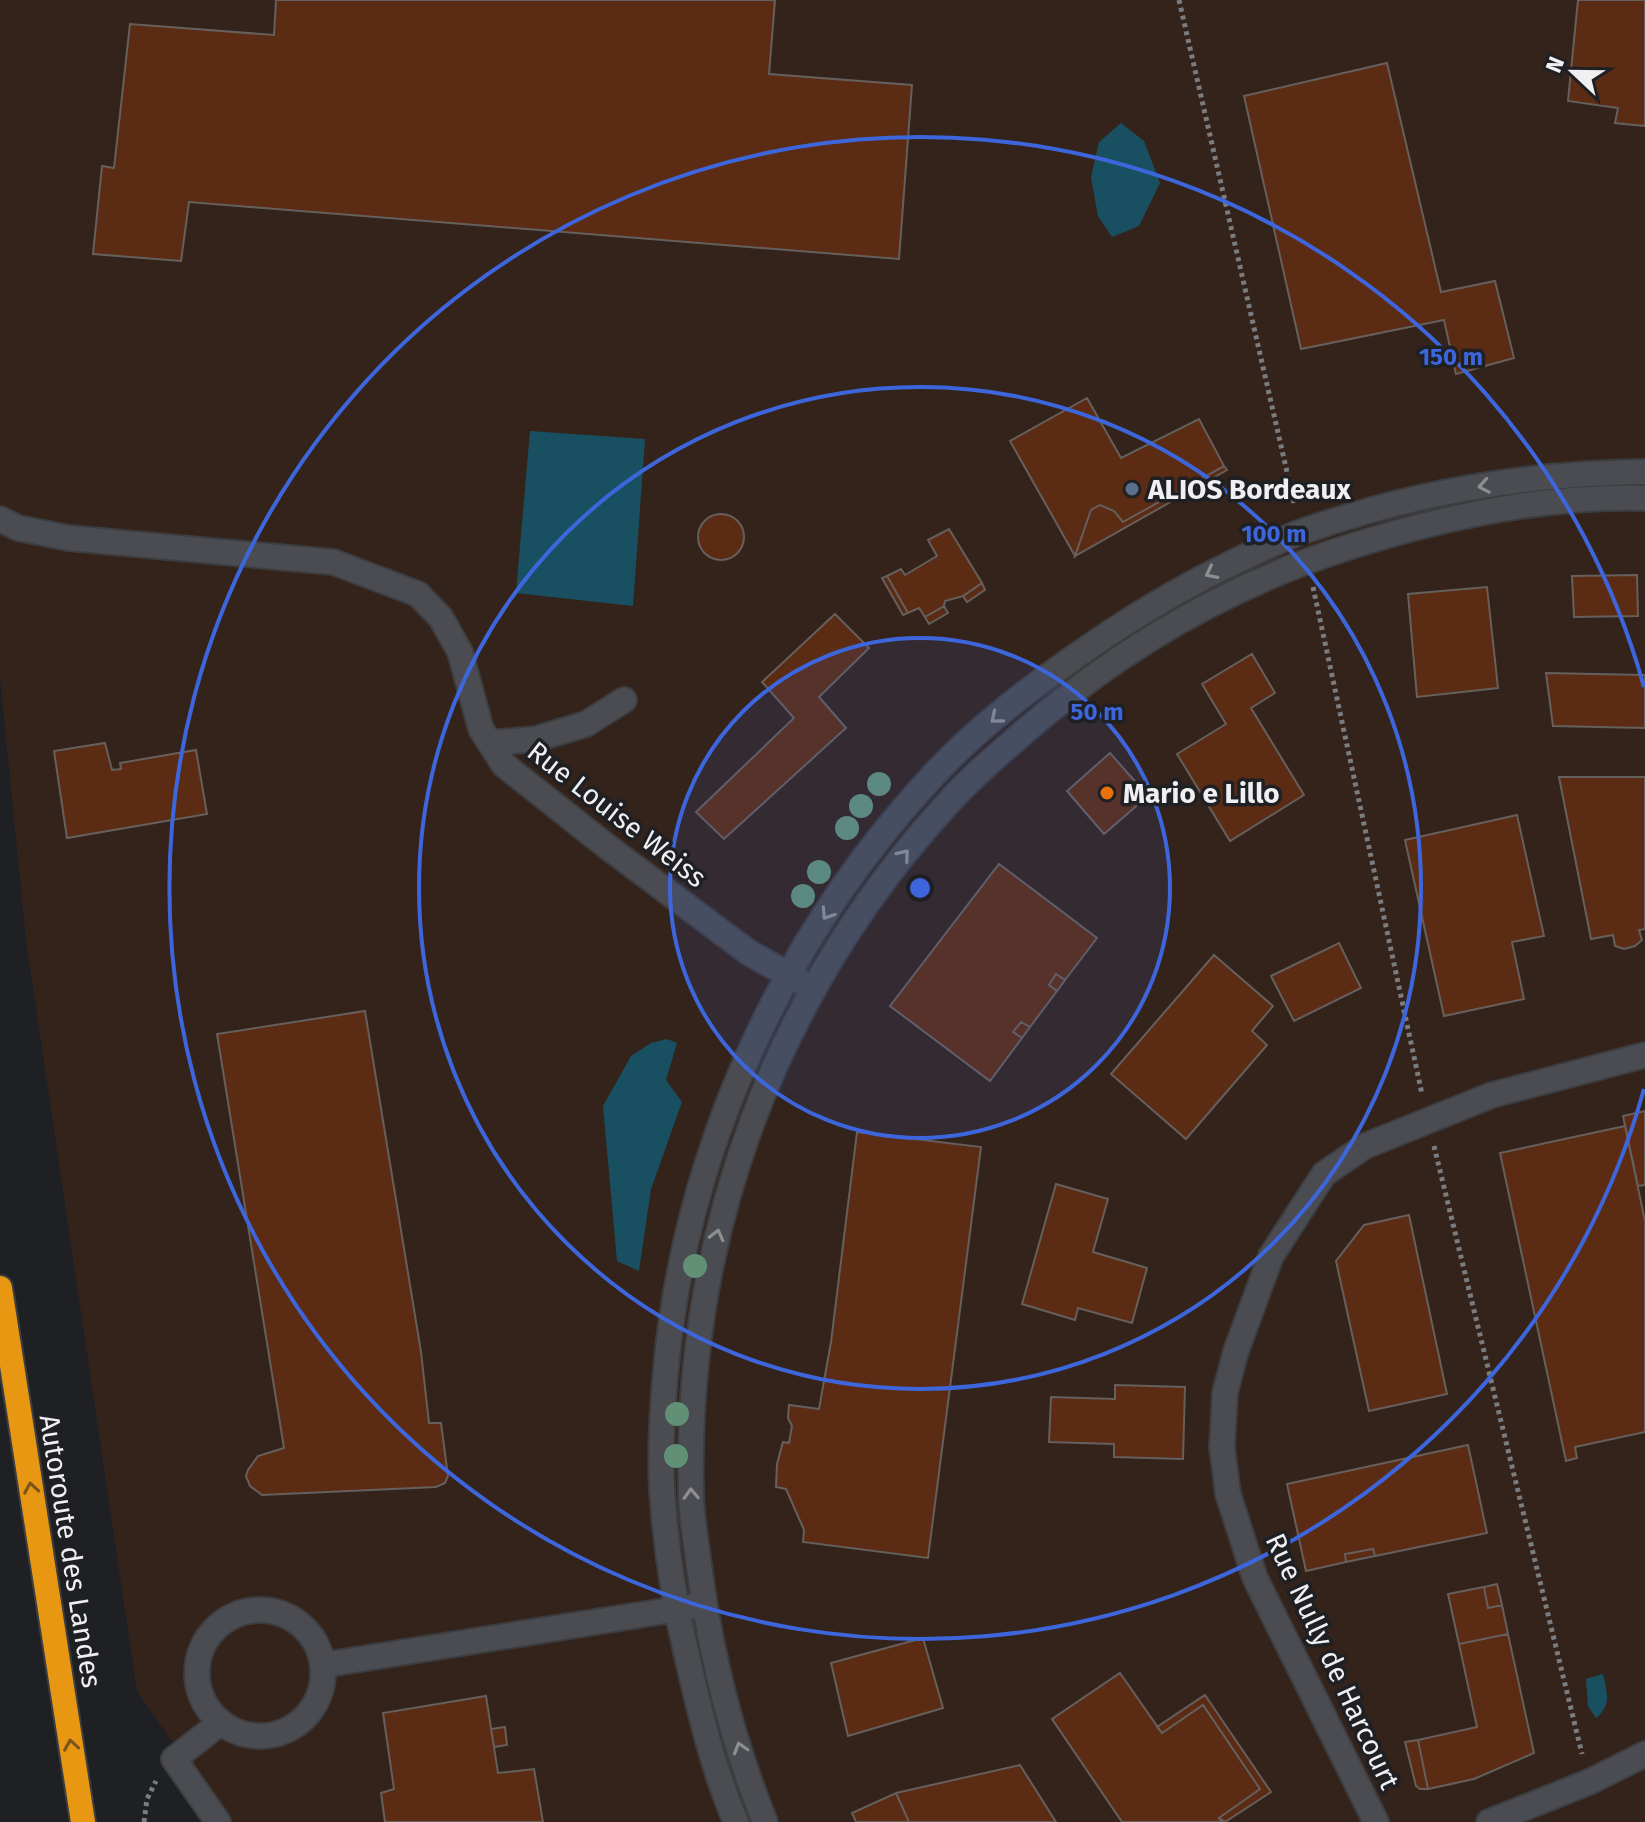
<svg xmlns="http://www.w3.org/2000/svg" width="1645" height="1822" font-family="'Fira Sans',sans-serif">
  <rect width="100%" height="100%" fill="#1f2024"/>
  <path fill="#34231b" d="M0,0H1645V1822H228L137,1691L26,940L0,677Z"/>
  <path fill="#195061" d="M1121,123L1144,141L1160,183L1139,226L1112,237L1098,216L1091,177L1099,142Z
    M530,431L645,439L633,606L516,593Z
    M667,1039L677,1043L666,1080L682,1102L651,1189L639,1271L617,1261L603,1106L631,1056L651,1043Z
    M1603,1674C1607,1692 1612,1706 1596,1718L1588,1706L1586,1679Z"/>
  <path fill="#5b2c13" stroke="#655f5d" stroke-width="2" d="M276,0H775L769,74L912,85L899,259L189,202L181,261L93,254L102,166L114,168L130,24L274,35Z
    M1578,0H1645V126L1615,123L1618,108L1568,101Z
    M1387,63L1441,292L1495,281L1514,358L1456,374L1444,320L1301,349L1244,96Z
    M1087,398L1121,458L1199,419L1224,466L1123,522L1114,511L1100,505L1091,510L1075,556L1010,441Z
    M1224,466L1227,470L1075,556L1091,510L1100,505L1114,511L1123,522Z
    M698 537a23 23 0 1 1 46 0a23 23 0 1 1-46 0Z
    M949,529L982,583L963,596L945,601L944,606L925,617L919,608L908,613L887,576L901,569L905,575L937,556L928,540Z
    M1637,575L1638,616L1574,617L1572,576Z
    M887,576L908,613L903,615L882,578Z
    M982,583L985,590L967,602L963,596Z
    M1487,587L1498,688L1417,697L1408,594Z
    M944,606L948,613L929,624L925,617Z
    M835,614L869,648L819,697L846,728L724,839L696,812L794,718L762,682Z
    M1252,654L1275,693L1251,708L1304,795L1230,841L1177,754L1226,724L1202,684Z
    M1546,673L1645,675V728L1553,726Z
    M105,743L112,770L121,769L120,763L196,750L207,814L67,838L54,751Z
    M1110,753L1148,796L1104,834L1067,791Z
    M1559,777H1645V929L1639,930L1642,940L1635,946L1624,949L1615,946L1613,935L1591,939Z
    M1517,815L1544,936L1512,942L1524,999L1444,1016L1405,840Z
    M999,864L1097,938L1065,980L1056,974L1049,985L1057,991L1030,1027L1021,1022L1013,1032L1022,1038L990,1081L890,1006Z
    M1339,943L1361,988L1294,1021L1271,976Z
    M1214,955L1273,1006L1252,1031L1267,1045L1186,1139L1111,1074Z
    M1056,974L1065,980L1057,991L1049,985Z
    M365,1011L421,1352L429,1423H441L448,1476L445,1483L436,1487L262,1495L250,1486L246,1476L248,1470L258,1456L284,1448L217,1034Z
    M1021,1022L1030,1027L1022,1038L1013,1032Z
    M1645,1111V1185L1638,1186L1623,1116Z
    M1625,1126L1645,1221V1432L1575,1447L1577,1458L1566,1461L1500,1153Z
    M857,1132L981,1147L928,1558L803,1542L804,1530L786,1489L776,1487L777,1464L783,1442L789,1443L792,1426L788,1418L789,1405L819,1409L831,1342Z
    M1056,1184L1108,1199L1093,1252L1147,1268L1132,1323L1078,1308L1075,1320L1022,1304Z
    M1409,1215L1447,1394L1369,1411L1336,1261L1364,1225Z
    M1115,1385L1185,1387L1183,1459L1114,1457V1444L1049,1442L1051,1397L1115,1399Z
    M1468,1445L1487,1533L1375,1556L1373,1549L1345,1554L1346,1562L1306,1571L1287,1484Z
    M1373,1549L1375,1556L1346,1562L1345,1554Z
    M1497,1584L1502,1605L1488,1608L1484,1587Z
    M1484,1587L1488,1608L1502,1605L1508,1634L1459,1644L1448,1594Z
    M1508,1634L1534,1753L1474,1779L1428,1789L1418,1740L1477,1727L1459,1644Z
    M923,1638L943,1708L848,1736L831,1663Z
    M1120,1673L1162,1733L1203,1705L1260,1789L1219,1818L1222,1822H1122L1052,1719Z
    M1205,1695L1271,1792L1225,1822L1219,1818L1260,1789L1203,1705L1162,1733L1157,1727Z
    M486,1696L498,1773L534,1769L543,1822H385L381,1793L394,1789L383,1713Z
    M505,1727L507,1745L494,1747L491,1729Z
    M1418,1740L1428,1789H1420L1416,1786L1405,1742Z
    M1020,1765L1056,1822H909L896,1793Z
    M896,1793L909,1822H856L852,1813Z"/>
  <g fill="none" stroke-linecap="round" stroke-linejoin="round">
    <defs>
      <path id="minor" d="M0,519L18,528L68,538L333,562L418,594L441,618L460,652L481,729L504,765L609,848L748,952L799,981
        M490,743L536,739L586,724L624,700
        M197 1673a63 63 0 1 1 126 0a63 63 0 1 1-126 0Z
        M323,1665L690,1607
        M218,1822L174,1759L220,1723
        M736,1822C713,1769 700,1712 687,1656C675,1606 667,1554 663,1503C659,1459 662,1412 666,1368C686,1151 781,941 929,780C976,728 1035,684 1092,645C1143,610 1195,580 1251,554C1269,546 1286,537 1304,531C1413,493 1530,473 1645,472
        M765,1822C731,1738 709,1647 698,1558C695,1536 691,1514 691,1492C685,1235 774,993 948,803C975,773 1007,747 1038,720C1131,642 1232,584 1349,547C1443,517 1546,495 1645,498
        M1376,1822L1255,1578L1228,1494L1222,1447L1225,1393L1236,1351L1271,1256L1324,1174L1365,1146L1492,1095L1645,1055
        M1489,1822L1589,1782L1645,1754"/>
      <path id="highway" d="M0,1288L83,1822"/>
    </defs>
    <use href="#minor" stroke="#3c3d40" stroke-width="28"/>
    <use href="#highway" stroke="#3c3d40" stroke-width="28"/>
    <path stroke="#7b7c7f" stroke-width="5" stroke-dasharray="4 4" stroke-linecap="butt" d="M1179,0L1295,507
      M1313,587L1422,1094
      M1434,1146L1582,1754
      M144,1822L147,1799L156,1781"/>
    <use href="#minor" stroke="#4b4c51" stroke-width="24"/>
    <use href="#highway" stroke="#e79712" stroke-width="24"/>
  </g>
  <g fill="#619077">
    <circle cx="879" cy="784" r="12"/>
    <circle cx="861" cy="806" r="12"/>
    <circle cx="847" cy="828" r="12"/>
    <circle cx="819" cy="872" r="12"/>
    <circle cx="803" cy="896" r="12"/>
    <circle cx="695" cy="1266" r="12"/>
    <circle cx="677" cy="1414" r="12"/>
    <circle cx="676" cy="1456" r="12"/>
  </g>
  <defs><path id="oneway-chevron" d="M-2-3.5L2.5 0L-2 3.5" fill="none" stroke-width="1.6" stroke-linecap="round" stroke-linejoin="round" transform="scale(2)"/></defs>
  <g stroke="#8d8e92">
    <use href="#oneway-chevron" transform="translate(1484 486) rotate(170)"/>
    <use href="#oneway-chevron" transform="translate(1211 573) rotate(153)"/>
    <use href="#oneway-chevron" transform="translate(996 718) rotate(140)"/>
    <use href="#oneway-chevron" transform="translate(904 855) rotate(-50)"/>
    <use href="#oneway-chevron" transform="translate(827 914) rotate(123)"/>
    <use href="#oneway-chevron" transform="translate(717 1235) rotate(-76)"/>
    <use href="#oneway-chevron" transform="translate(691 1494) rotate(-92)"/>
    <use href="#oneway-chevron" transform="translate(740 1748) rotate(-107)"/>
  </g>
  <g stroke="#79561c">
    <use href="#oneway-chevron" transform="translate(31 1488) rotate(-99)"/>
    <use href="#oneway-chevron" transform="translate(71 1745) rotate(-99)"/>
  </g>
  <circle cx="920" cy="888" r="250" fill="#3d66dc" fill-opacity=".12"/>
  <g fill="none" stroke="#3d66dc" stroke-width="4">
    <circle cx="920" cy="888" r="250"/>
    <circle cx="920" cy="888" r="501"/>
    <path d="M1644 1089A751 751 0 1 1 1644 687"/>
  </g>
  <circle fill="#5c6f8a" stroke="#1f2024" stroke-width="3" cx="1132" cy="489" r="8"/>
  <circle fill="#e8710a" stroke="#1f2024" stroke-width="3" cx="1107" cy="793" r="8"/>
  <g text-anchor="middle" stroke-width="7" stroke-linejoin="round" paint-order="stroke">
    <g font-size="28" font-weight="bold" fill="#f0f0f3" stroke="#1f2024" text-anchor="start">
      <text x="1148" y="499">ALIOS Bordeaux</text>
      <text x="1123" y="803">Mario e Lillo</text>
    </g>
    <g font-size="28" fill="#f0f0f3" stroke="#1f2024">
      <text transform="translate(617 814) rotate(38)" y="10">Rue Louise Weiss</text>
      <text transform="translate(71 1551) rotate(81)" y="10">Autoroute des Landes</text>
      <text transform="translate(1333 1661) rotate(65)" y="10">Rue Nully de Harcourt</text>
    </g>
  </g>
  <circle cx="920" cy="888" r="12" fill="#3d66dc" stroke="#1f2024" stroke-width="4"/>
  <g font-size="24" text-anchor="middle" font-weight="bold" fill="#3d66dc" stroke="#1f2024" stroke-width="7" stroke-linejoin="round" paint-order="stroke">
    <text x="1451" y="365">150 m</text>
    <text x="1274" y="542">100 m</text>
    <text x="1097" y="720">50 m</text>
  </g>
  <g transform="translate(1573 72) rotate(292)" stroke="#1f2024" stroke-width="6" paint-order="stroke">
  <path d="M0-6L14 30L0 20L-14 30Z" fill="#f0f0f3"/>
  <text y="-12" font-size="22" font-weight="bold" text-anchor="middle" fill="#f0f0f3">N</text>
  </g>
</svg>
